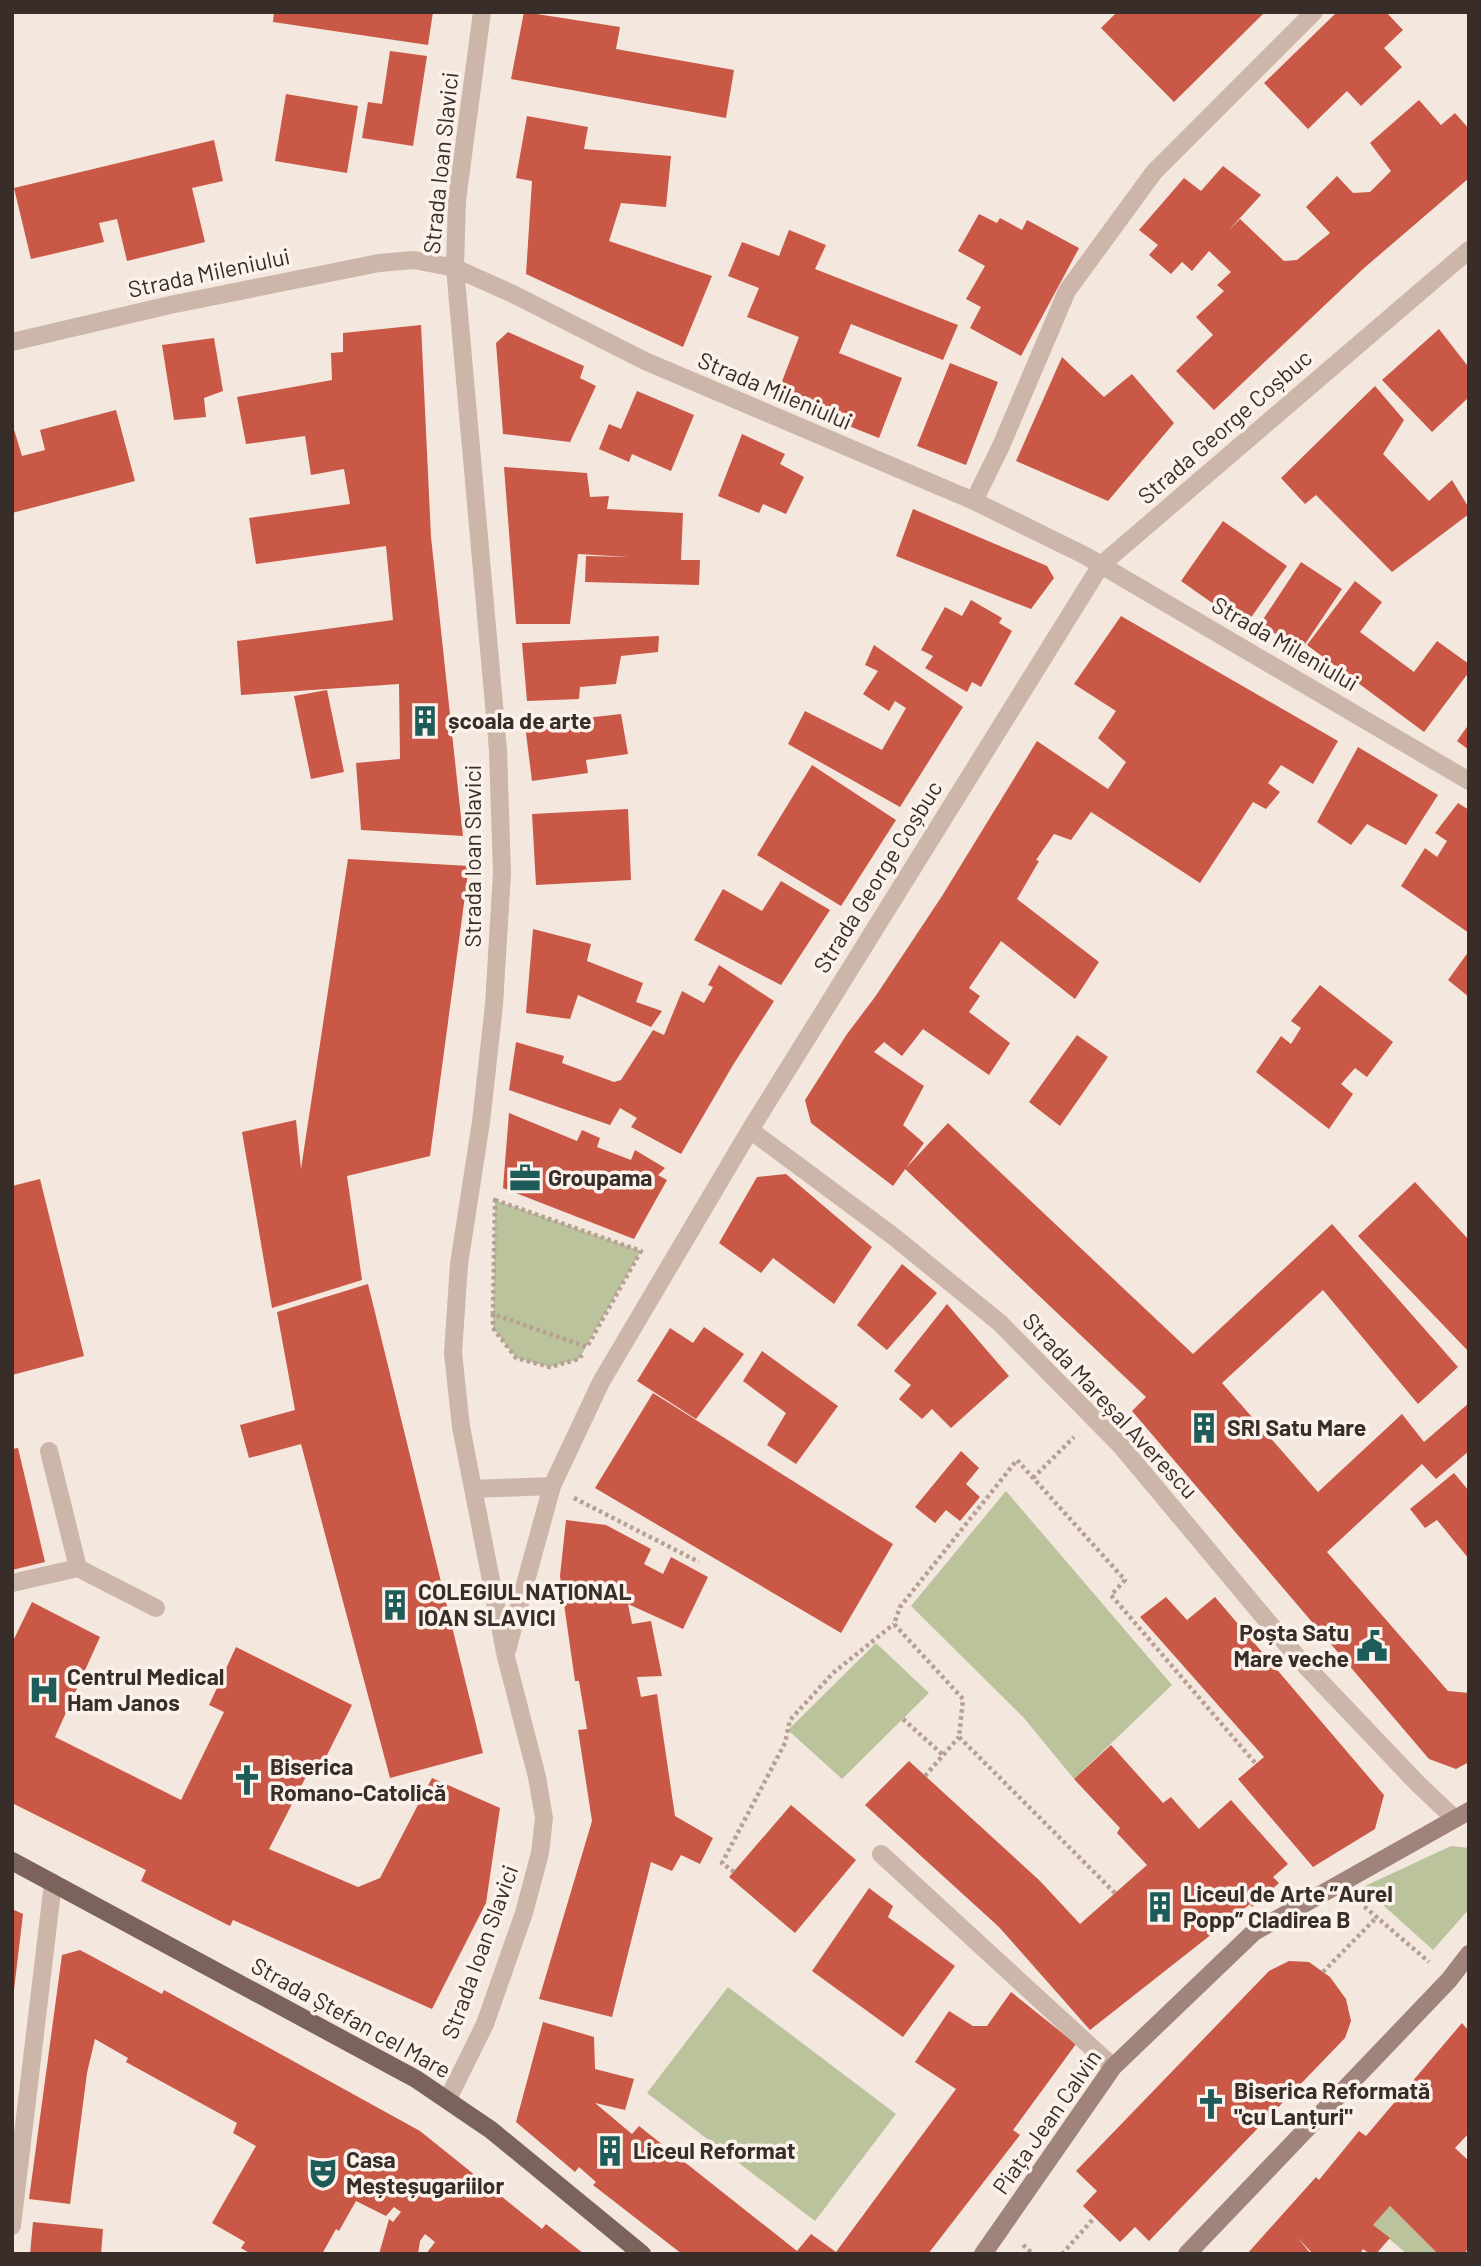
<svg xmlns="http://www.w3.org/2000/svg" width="1481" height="2266" font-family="Barlow,sans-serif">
  <rect width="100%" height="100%" fill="#f3e7de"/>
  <path fill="#bbc39d" d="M495,1200L641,1251L579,1359L550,1367L516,1358L493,1328Z
    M1006,1491L1172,1685L1074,1779L1024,1718L911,1606Z
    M876,1643L929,1693L842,1779L788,1730Z
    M1451,1846L1469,1848V1909L1433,1950L1363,1887Z
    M728,1987L896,2114L815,2221L647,2093Z
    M1390,2206L1438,2254H1407L1373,2225Z"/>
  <path fill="#c95847" d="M274,12H433L428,45L273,22Z
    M524,12L620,27L616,49L734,70L726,118L511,79Z
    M1117,12H1265L1174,102L1101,28Z
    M1337,12H1386L1403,30L1384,48L1402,67L1361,106L1347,91L1308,129L1264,83Z
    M390,51L427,56L413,146L362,138L368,102L382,104Z
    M286,94L358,106L347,173L275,161Z
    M1419,100L1441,125L1455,113L1469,129V152L1467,154L1469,157V178L1363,269L1214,410L1176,371L1213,335L1196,317L1224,291L1217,285L1231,272L1209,251L1192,271L1182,262L1171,274L1149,255L1158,245L1139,230L1184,178L1201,191L1223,166L1261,195L1228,231L1240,219L1284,261L1297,260L1330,233L1306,207L1337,176L1353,193L1370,192L1391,171L1370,143Z
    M527,116L588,127L584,149L671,156L666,207L621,203L609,241L712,276L683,347L526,274L532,181L516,178Z
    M214,140L223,181L192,188L205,242L127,261L117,219L99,223L104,242L31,259L14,188Z
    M979,214L997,223L1000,218L1022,230L1027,220L1079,248L1021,356L970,328L981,307L966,299L985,266L958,251Z
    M789,230L826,245L815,269L958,325L943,360L851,324L839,353L902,378L879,438L776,397L799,337L747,317L759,288L728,276L742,242L779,256Z
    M421,325L431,537L463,836L361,830L356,763L400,759L399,684L241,695L237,641L393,620L386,546L256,564L249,518L350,504L344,469L311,475L305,436L246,444L237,397L332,380L331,353L343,352V333Z
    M1439,329L1467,365L1469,364V397L1432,432L1382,380Z
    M508,332L584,366L580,378L596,386L570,442L503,434L496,343Z
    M214,338L223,391L204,398L206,417L174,420L162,345Z
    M1062,357L1104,397L1132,374L1174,423L1108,501L1016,461Z
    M950,363L998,382L966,465L917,446Z
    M1375,386L1404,420L1383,454L1429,501L1452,480L1469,508V514L1392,572L1316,495L1305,504L1281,478Z
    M637,391L694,415L671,471L632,454L629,462L599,449L609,424L621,429Z
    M116,410L135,481L12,513V423L22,456L45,450L40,430Z
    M742,434L785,454L780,464L804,477L786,514L763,504L759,513L718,496Z
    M504,467L587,473L590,497L609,496L607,509L683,513L681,560H700L699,585L585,582L586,556L630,557L578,554L570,624H516Z
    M913,509L1047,566L1054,578L1031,609L896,556Z
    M1223,521L1287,566L1245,626L1181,581Z
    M1301,562L1342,589L1301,650L1260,624Z
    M1355,581L1382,602L1360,632L1414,672L1437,641L1469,664V672L1424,732L1307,645Z
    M971,600L1002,618L999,623L1012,631L981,687L972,682L967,692L925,668L933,656L921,650L945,607L962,616Z
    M1121,616L1338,741L1313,784L1281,765L1268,783L1280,792L1266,809L1253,802L1200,883L1091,812L1071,840L1054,834L1036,860L1039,861L1017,899L1099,962L1075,999L1001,941L969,988L980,996L969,1012L1010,1043L989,1075L923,1029L902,1056L884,1042L874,1052L924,1086L903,1125L924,1143L893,1186L811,1123L805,1100L847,1034L875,997L942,896L1037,741L1108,789L1126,762L1098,738L1116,711L1074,684Z
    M659,636L658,652L621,656L616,684L580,687L579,699L527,701L522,643Z
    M874,645L963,707L900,807L788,744L805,711L882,750L906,708L895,701L889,711L863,694L878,671L865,665Z
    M327,690L344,772L311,779L294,696Z
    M621,714L628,754L586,760L588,773L532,781L525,725Z
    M1469,724V750L1457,741Z
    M1358,747L1438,795L1406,845L1367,824L1351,845L1317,822Z
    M812,765L896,820L841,906L757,855Z
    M1458,803L1469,810V933L1401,886L1425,848L1437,857L1447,841L1435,833Z
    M628,809L631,880L536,885L532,814Z
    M348,859L469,866L430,1156L347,1176L362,1280L272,1308L242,1132L296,1120L301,1169Z
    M781,881L830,910L781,985L694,940L723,889L762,911Z
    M533,929L591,944L587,961L643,983L636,1002L662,1011L651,1027L578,995L570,1019L526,1013Z
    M1469,951V997L1448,980Z
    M719,965L774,1001L733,1065L681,1154L631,1127L637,1118L620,1108L610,1125L509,1090L516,1042L564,1056L562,1063L614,1082L621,1080L653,1030L664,1035L682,991L704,1003L713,987L708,985Z
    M1320,985L1393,1042L1367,1077L1355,1068L1341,1084L1353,1094L1329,1129L1256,1072L1281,1036L1291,1044L1301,1028L1291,1021Z
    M1077,1035L1108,1057L1060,1126L1029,1102Z
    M509,1113L577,1141L582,1130L600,1138L597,1147L631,1160L635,1150L665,1168L658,1175L667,1180L634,1239L503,1188Z
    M948,1123L1193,1354L1332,1224L1458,1367L1418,1404L1323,1290L1222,1383L1318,1492L1402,1414L1424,1442L1469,1403V1451L1436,1479L1422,1464L1327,1552L1448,1691L1469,1693V1762L1456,1769L1429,1759L1132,1411L1146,1397L905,1169Z
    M786,1174L872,1247L834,1304L773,1258L761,1273L719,1243L757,1177Z
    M40,1179L84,1356L12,1375V1186Z
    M1415,1182L1469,1240V1352L1358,1236Z
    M902,1264L937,1293L887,1350L857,1325Z
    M368,1284L483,1753L390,1778L301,1444L249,1458L240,1425L295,1410L277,1312Z
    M947,1304L1009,1376L951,1428L932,1409L922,1419L899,1399L911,1385L894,1371Z
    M704,1327L744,1354L696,1419L637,1381L670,1328L693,1343Z
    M762,1351L838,1406L796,1464L767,1445L786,1413L743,1381Z
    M653,1393L893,1544L841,1633L595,1488Z
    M18,1448L45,1562L12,1570V1449Z
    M961,1451L979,1468L966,1484L980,1497L960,1521L946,1510L935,1523L915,1507Z
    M1454,1473L1469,1491V1559L1437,1520L1425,1528L1410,1509Z
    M566,1520L606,1525L651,1549L644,1564L663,1574L671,1557L708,1577L683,1629L628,1604L632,1624L651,1621L662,1676L637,1677L641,1697L657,1694L675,1816L713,1838L700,1864L681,1855L672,1871L651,1862L612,2017L539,1999L592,1821L578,1730L587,1729L579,1681H575L560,1576Z
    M1166,1597L1187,1620L1215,1597L1384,1795L1375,1829L1313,1867L1238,1779L1264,1757L1140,1617Z
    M32,1602L100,1637L55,1737L181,1800L224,1712L209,1705L236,1647L352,1705L324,1761L315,1759L269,1849L358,1887L380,1878L432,1778L500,1808L486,1903L432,2009L233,1920L230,1926L141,1881L146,1870L12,1803V1643Z
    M1111,1745L1163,1803L1171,1797L1199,1829L1231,1800L1288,1864L1273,1877L1279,1883L1252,1907L1250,1904L1090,2030L999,1927L865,1805L909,1761L1040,1881L1080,1924L1147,1865L1117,1833L1120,1828L1074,1779Z
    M791,1805L856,1860L795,1933L729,1877Z
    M869,1888L893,1906L888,1917L955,1966L903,2037L812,1971Z
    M12,1909L23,1914L14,1990H12Z
    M80,1950L162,1994L164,1990L420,2131L542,2229L546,2224L584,2254H426L435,2242L425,2234L420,2241L418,2254H379L389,2219L393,2222L401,2212L394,2207L386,2216L356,2201L339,2231L336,2229L322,2254H251L241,2248L245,2242L212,2223L256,2146L233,2133L237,2123L126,2062L128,2058L95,2039L87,2073L70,2204L29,2199L62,1955Z
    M1289,1961L1309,1962L1330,1977L1346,1999L1351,2021L1345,2038L1149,2241L1135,2227L1120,2242L1083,2206L1097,2191L1076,2171L1269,1971Z
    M1011,1992L1076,2044L1013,2130L1020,2135L928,2254H682L593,2185L596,2182L579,2167L575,2172L516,2122L543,2022L594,2037L595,2069L634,2079L625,2110L595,2103L632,2134L639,2126L797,2251L811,2234L836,2252L956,2089L915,2062L949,2011L973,2026H987Z
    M1462,2023L1469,2031V2133L1455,2148L1469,2161V2251L1467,2250L1464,2254H1438L1390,2206L1373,2225L1390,2238L1376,2254H1370L1363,2249L1360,2254H1313L1297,2237L1311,2254H1247L1316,2177L1319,2180L1359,2131L1366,2136Z
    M33,2222L103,2229L101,2254H30Z"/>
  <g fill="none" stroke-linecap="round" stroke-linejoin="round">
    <path stroke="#b89f94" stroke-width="4.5" stroke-dasharray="3.5 3.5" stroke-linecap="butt" d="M495,1200L641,1251L587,1347L493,1314Z
      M493,1314V1328L516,1358L550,1367L579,1359L582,1355
      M1033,1478L1074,1437
      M574,1498L699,1562
      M903,1719L943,1755
      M925,1776L959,1737
      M734,1872L722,1863L785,1743L790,1720L833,1673L894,1624
      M1115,1893L959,1737L963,1699L894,1624L900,1607L1017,1460L1125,1580L1111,1595L1256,1764
      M1359,1902L1429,1962
      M1323,1972L1377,1917
      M1023,2245L1033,2254
      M1062,2254L1094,2218"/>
    <path stroke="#ccb5a9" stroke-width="18" d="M49,1451L78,1568
      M12,1583L78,1568L156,1608
      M881,1854L1113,2067"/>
    <path stroke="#ccb5a9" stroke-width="18" d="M12,342L170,305L379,263L414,260L455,268L513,294L645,361L974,501L1084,555L1469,781
      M974,501L1001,446L1067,291L1154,172L1314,12
      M750,1130L893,1236L1000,1323L1121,1446L1299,1659L1418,1784L1454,1818
      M474,1489L552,1486
      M507,1650L552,1486L601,1382L750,1130L1101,565L1469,250
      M448,2099L485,2024L524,1913L540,1853L544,1818L537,1777L506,1657L461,1427L453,1353L459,1264L481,1122L494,1005L502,873L498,750L455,268L457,200L482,12
      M12,2226L53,1883"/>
    <path stroke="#a0847b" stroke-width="18" d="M983,2254L1113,2067L1254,1932L1469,1811
      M1187,2254L1449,1980L1469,1954"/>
    <path stroke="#7b625a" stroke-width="18" d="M12,1861L416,2079L491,2130L642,2254"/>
  </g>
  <defs>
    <symbol id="building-bare" viewBox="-9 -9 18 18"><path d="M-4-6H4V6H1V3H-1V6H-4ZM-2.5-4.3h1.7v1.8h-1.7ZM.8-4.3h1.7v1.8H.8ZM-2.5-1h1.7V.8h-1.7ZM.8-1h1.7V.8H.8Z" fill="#1d5c59" stroke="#fbf2eb" stroke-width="2.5" paint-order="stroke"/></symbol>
    <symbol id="office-bare" viewBox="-9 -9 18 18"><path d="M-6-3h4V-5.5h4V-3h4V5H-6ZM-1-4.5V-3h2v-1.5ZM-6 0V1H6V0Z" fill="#1d5c59" stroke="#fbf2eb" stroke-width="2.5" paint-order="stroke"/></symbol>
    <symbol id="civic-bare" viewBox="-9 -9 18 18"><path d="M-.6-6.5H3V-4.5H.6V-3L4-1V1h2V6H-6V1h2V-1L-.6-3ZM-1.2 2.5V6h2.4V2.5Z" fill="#1d5c59" stroke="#fbf2eb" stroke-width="2.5" paint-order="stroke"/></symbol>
    <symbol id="hospital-bare" viewBox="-9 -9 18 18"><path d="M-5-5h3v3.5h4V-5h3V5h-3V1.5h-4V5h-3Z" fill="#1d5c59" stroke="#fbf2eb" stroke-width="2.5" paint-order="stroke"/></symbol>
    <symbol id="church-bare" viewBox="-9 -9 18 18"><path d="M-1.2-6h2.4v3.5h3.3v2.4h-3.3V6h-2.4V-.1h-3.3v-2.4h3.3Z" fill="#1d5c59" stroke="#fbf2eb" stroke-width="2.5" paint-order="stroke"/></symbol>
    <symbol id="theatre-bare" viewBox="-9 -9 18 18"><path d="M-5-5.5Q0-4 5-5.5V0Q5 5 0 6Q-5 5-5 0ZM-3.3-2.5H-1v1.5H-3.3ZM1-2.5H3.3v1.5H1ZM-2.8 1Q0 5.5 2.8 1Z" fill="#1d5c59" stroke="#fbf2eb" stroke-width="2.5" paint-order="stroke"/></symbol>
  </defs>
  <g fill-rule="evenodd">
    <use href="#building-bare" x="403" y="699" width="44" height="44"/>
    <use href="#office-bare" x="503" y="1156" width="44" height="44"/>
    <use href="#building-bare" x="1182" y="1406" width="44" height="44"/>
    <use href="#building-bare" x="373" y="1583" width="44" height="44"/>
    <use href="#civic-bare" x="1350" y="1624" width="44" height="44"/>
    <use href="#hospital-bare" x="22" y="1668" width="44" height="44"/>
    <use href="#church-bare" x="225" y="1758" width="44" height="44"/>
    <use href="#building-bare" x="1138" y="1885" width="44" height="44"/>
    <use href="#church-bare" x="1189" y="2082" width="44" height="44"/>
    <use href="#building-bare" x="588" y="2129" width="44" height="44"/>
    <use href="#theatre-bare" x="301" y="2151" width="44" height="44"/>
  </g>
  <g text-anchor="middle" stroke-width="7" stroke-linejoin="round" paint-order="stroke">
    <g font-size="23" fill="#392d29" stroke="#fbf2eb">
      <text transform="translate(441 163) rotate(-84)" y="8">Strada Ioan Slavici</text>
      <text transform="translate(209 273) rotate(-12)" y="8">Strada Mileniului</text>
      <text transform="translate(775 391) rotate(23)" y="8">Strada Mileniului</text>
      <text transform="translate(1225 427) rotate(-41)" y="8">Strada George Coșbuc</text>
      <text transform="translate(1285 644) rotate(30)" y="8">Strada Mileniului</text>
      <text transform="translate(473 856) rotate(-90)" y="8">Strada Ioan Slavici</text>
      <text transform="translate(878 877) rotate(-58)" y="8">Strada George Coșbuc</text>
      <text transform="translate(1110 1406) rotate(47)" y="8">Strada Mareșal Averescu</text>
      <text transform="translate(480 1952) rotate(-70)" y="8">Strada Ioan Slavici</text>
      <text transform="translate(351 2018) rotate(29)" y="8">Strada Ștefan cel Mare</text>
      <text transform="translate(1047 2122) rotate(-55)" y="8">Piața Jean Calvin</text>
    </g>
    <g font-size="23" font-weight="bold" fill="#392d29" stroke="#fbf2eb" text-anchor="start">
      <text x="448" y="729">școala de arte</text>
      <text x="548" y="1186">Groupama</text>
      <text x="1227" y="1436">SRI Satu Mare</text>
      <text x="418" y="1600">COLEGIUL NAŢIONAL<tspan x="418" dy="26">IOAN SLAVICI</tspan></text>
      <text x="1349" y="1641" text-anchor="end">Poșta Satu<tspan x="1349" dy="26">Mare veche</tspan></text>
      <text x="67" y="1685">Centrul Medical<tspan x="67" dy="26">Ham Janos</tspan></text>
      <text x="270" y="1775">Biserica<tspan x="270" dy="26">Romano-Catolică</tspan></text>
      <text x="1183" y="1902">Liceul de Arte ”Aurel<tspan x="1183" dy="26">Popp” Cladirea B</tspan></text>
      <text x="1234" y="2099">Biserica Reformată<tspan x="1234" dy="26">"cu Lanțuri"</tspan></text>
      <text x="633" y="2159">Liceul Reformat</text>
      <text x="346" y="2168">Casa<tspan x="346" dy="26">Meșteșugariilor</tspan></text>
    </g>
  </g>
  <rect width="1481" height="2266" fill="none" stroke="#392d29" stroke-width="28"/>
</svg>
